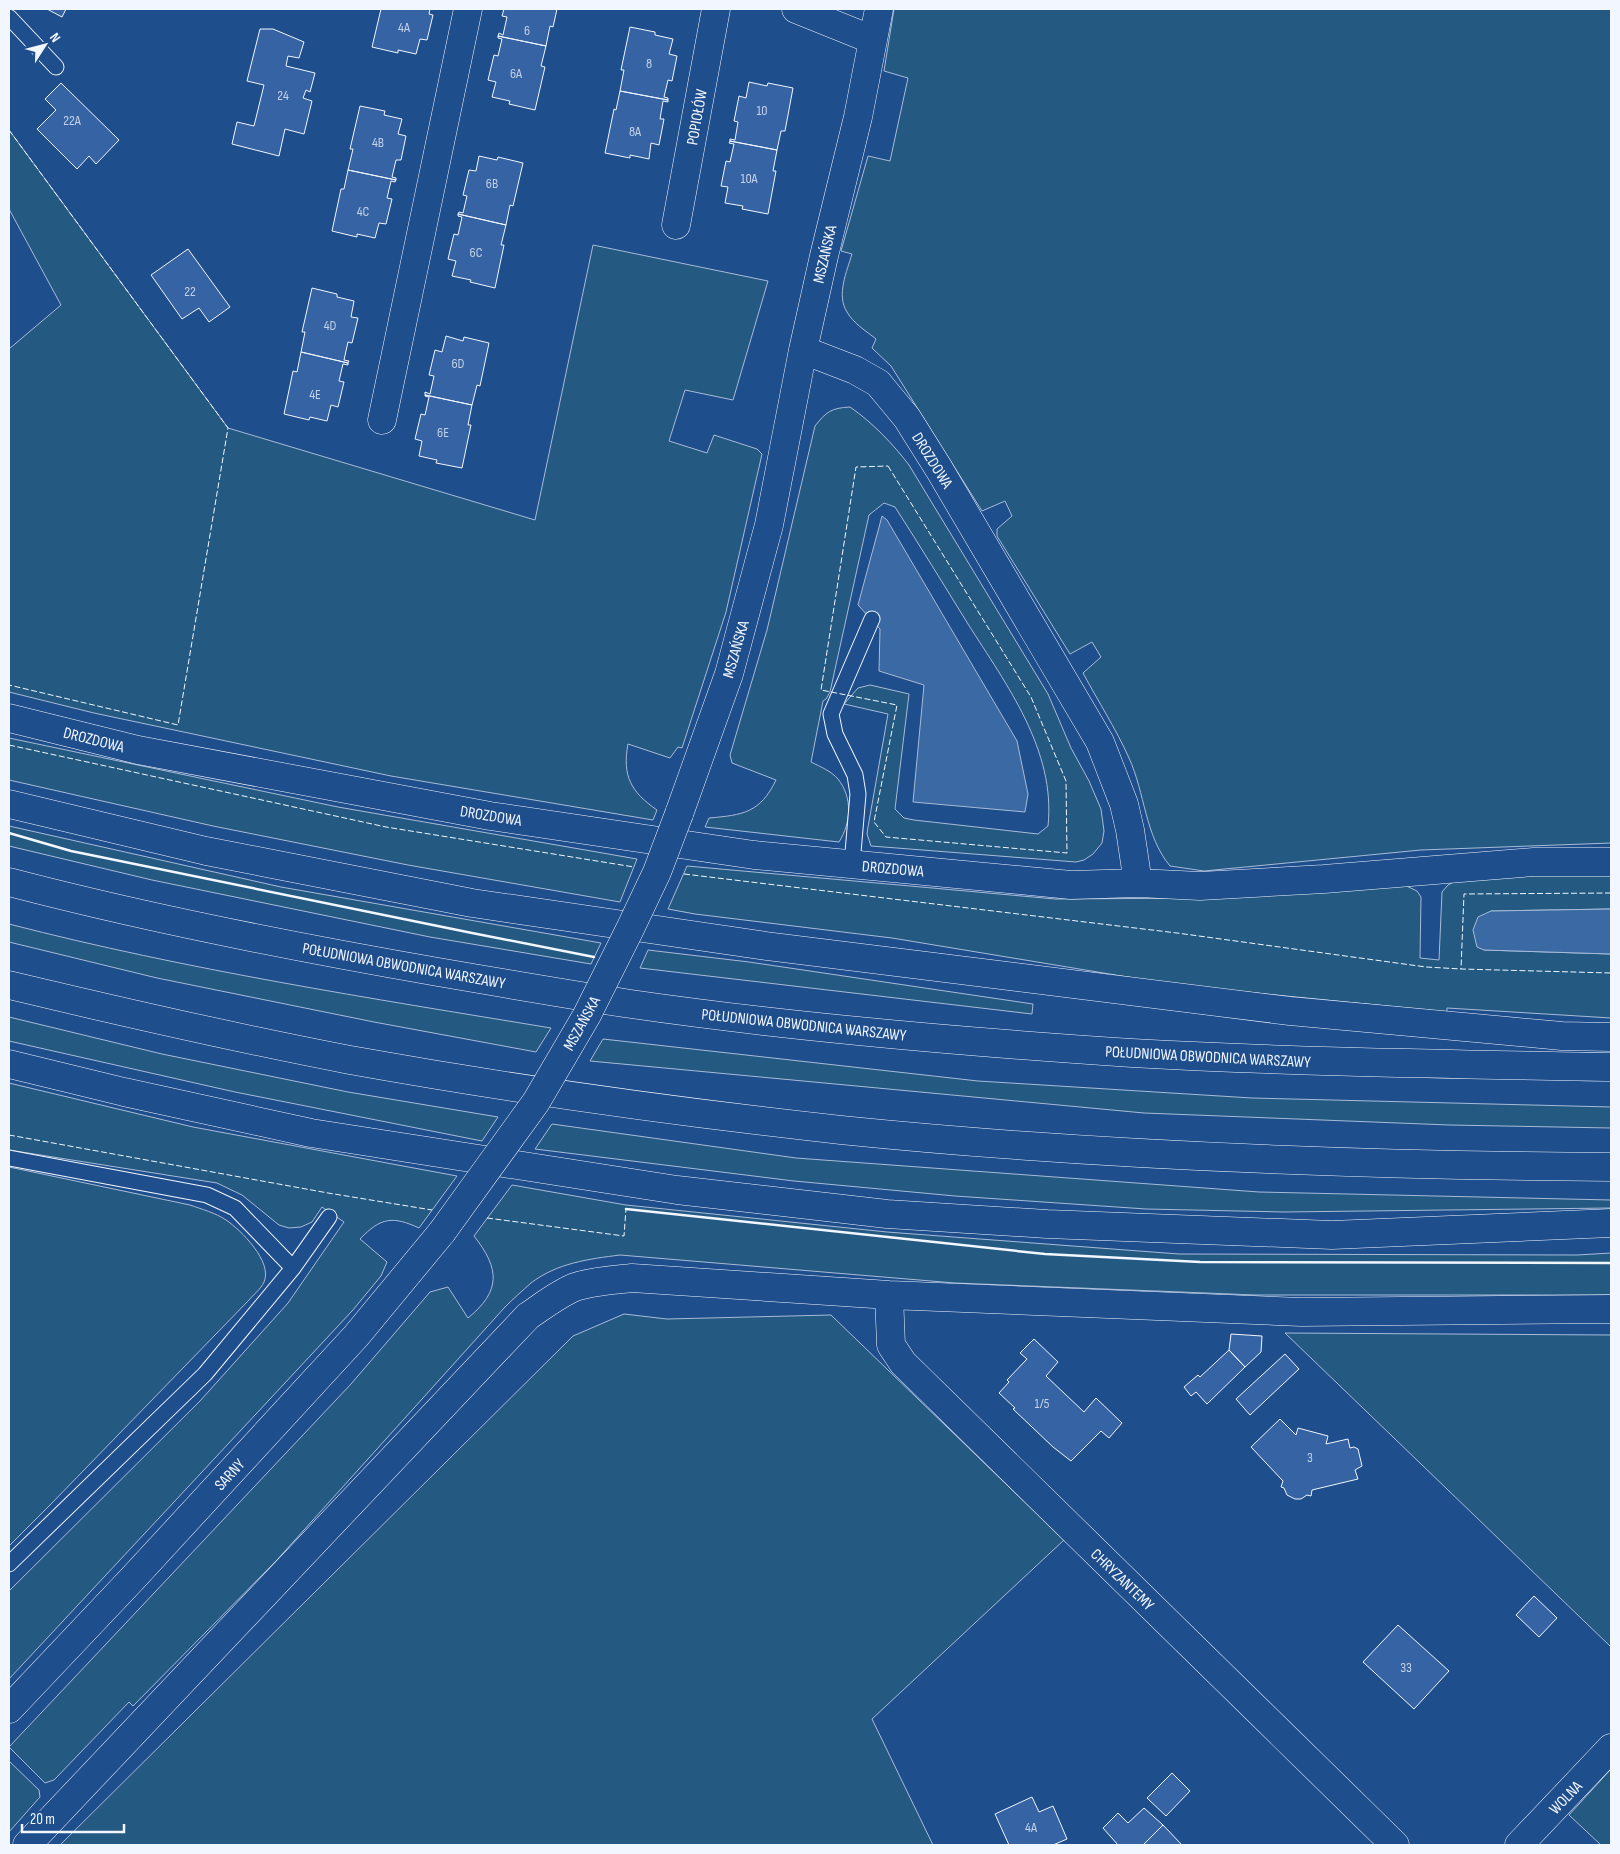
<svg xmlns="http://www.w3.org/2000/svg" width="1620" height="1854" font-family="'Sofia Sans Condensed',sans-serif">
  <rect width="100%" height="100%" fill="#1f4e8c"/>
  <path fill="#245a82" stroke="#a8bbd7" d="M894,9H1611V843L1421,850L1204,871L1170,866C1145,836 1145,793 1129,758C1116,729 1098,701 1083,673L1101,657L1092,642L1070,654L997,536V529L1012,516L1005,501L982,511L891,366L872,348L876,339C866,331 853,323 847,312C836,295 847,271 852,254L841,251L868,156L890,161L908,78L884,71Z
    M9,130L228,428L535,520L593,245L768,281L733,400L685,390L669,441L707,453L714,435L757,449L762,454L726,612L682,748L678,747L670,758L628,744C622,776 631,792 657,810L653,820L391,776L94,713L9,692V349L61,305L9,209Z
    M850,407C872,422 893,444 909,465L1048,694L1071,748L1089,781L1101,809L1104,831L1102,843L1093,854L1084,860L1076,862L871,846L867,834L868,827L888,714L844,704L858,688L870,685L909,694L895,809L904,818L914,820L1038,834L1048,826C1056,750 1006,684 968,624C944,585 920,546 895,507L884,503L869,515L830,692L826,699L823,701L811,762C821,767 831,771 838,779C853,798 851,823 839,842L705,827L709,818C743,815 760,813 776,780L732,763L730,755L767,630L815,426C826,412 831,408 850,407Z
    M9,738L338,807L637,859L620,902L408,865L213,826L9,780Z
    M9,826L281,887L601,943L591,964L430,937L152,880L9,846Z
    M687,866L1055,899L1213,898L1398,882L1417,891L1421,897L1420,958L1439,960L1442,892L1448,885L1466,875H1611V909L1491,911L1484,950L1611,954V1018L1447,1008V1012L1176,985L892,938L695,914L668,909Z
    M9,924C187,970 369,998 551,1028L536,1052L374,1022L157,978L9,942Z
    M648,950L749,962L1033,1004L1032,1014L640,968Z
    M9,1017L162,1054L348,1092L498,1117L482,1141L235,1092L9,1041Z
    M603,1039L978,1081L1252,1098L1611,1107V1128L1449,1125L1144,1113L590,1061Z
    M9,1083L193,1127L457,1176L419,1228C393,1216 381,1217 360,1239L387,1262L381,1276L352,1311L9,1679V1591L200,1401L288,1303L344,1222L322,1207L312,1222L301,1227L289,1228L279,1225L242,1195L217,1183L9,1150Z
    M552,1124L796,1158L1259,1192L1611,1200V1208L1284,1212L1146,1209L955,1196L794,1181L535,1149Z
    M9,1167L190,1205C201,1209 216,1213 226,1220C241,1230 273,1262 264,1282C261,1289 253,1295 249,1300L51,1504L9,1546Z
    M512,1185L626,1205L887,1232L1179,1254L1577,1255L1611,1253V1295H1256L955,1283L620,1255C589,1259 557,1263 531,1283C522,1291 513,1299 505,1307L276,1561L133,1706L129,1702L54,1780L45,1783L9,1747L351,1384L430,1292L448,1287L468,1318C501,1291 500,1269 474,1236Z
    M624,1314L667,1319L831,1315L1064,1540L872,1719L933,1845H60L573,1336Z
    M1285,1333L1611,1335V1647Z
    M9,1761L39,1790L40,1797L9,1832Z
    M1611,1769V1845H1601L1569,1815Z"/>
  <path fill="#3b69a3" stroke="#a8bbd7" d="M882,516L887,520L1017,741L1028,794L1025,812L913,802L924,685L879,671L880,629L858,605Z
    M1611,909V954L1484,950L1477,947L1473,930L1478,917L1491,911Z"/>
  <path fill="#3563a3" stroke="#f2f6ff" d="M47,9H66L62,17Z
    M381,9H430L429,14L433,15L427,40L420,39L416,54L398,50V53L372,47Z
    M504,9H557L553,27L550,26L546,46L498,36L499,33L503,35L507,17L502,16Z
    M630,27L655,32V35L673,39L669,54L677,56L672,81L668,80L664,97L668,98V100L620,91L624,70H621Z
    M260,29H273L304,42L299,58L288,56L286,66L315,73L310,92L306,90L303,98L312,101L304,134L285,129L279,156L232,144L237,122L254,126L264,85L247,81Z
    M498,36L546,46L541,66L545,67L535,110L509,104L510,101L492,97L496,82L488,80L494,55L498,56L502,39L498,38Z
    M749,82L767,86L768,83L793,88L785,131H781L777,150L730,141V139L735,140L738,122L734,121L739,96L746,98Z
    M61,83L119,140L96,164L89,156L77,169L37,129L56,110L45,99Z
    M620,91L668,100V102L663,101L660,119H664L659,145L651,143L649,159L630,155V158L605,153L614,109L616,110Z
    M360,106L385,111L384,115L402,119L398,134L406,136L401,160H396L392,177L396,178V180L348,170L353,149H350Z
    M730,141L777,150L773,171H776L768,214L742,209L743,206L725,203L728,187L721,186L726,161L730,162L734,144L729,143Z
    M479,156L497,160L498,157L523,163L513,206L510,205L506,225L458,214L459,212L463,213L467,196L463,195L469,170L476,171Z
    M348,170L396,180L395,182L391,181L387,198L392,199L386,224L379,223L375,238L357,234V237L332,231L341,189H344Z
    M458,214L506,225L501,245H504L495,288L470,282L471,280L452,276L456,261L448,259L454,234L458,235L462,217L458,216Z
    M188,249L230,307L209,322L199,308L182,319L151,275Z
    M312,288L337,294V297L354,301L351,317L358,318L352,343L348,342L344,360L349,361L348,363L301,352L305,332H302Z
    M446,336L463,341L464,337L489,343L480,386L477,385L472,405L425,395V392L430,394L434,376L429,375L435,350L442,352Z
    M301,352L348,363V365L343,364L339,381L344,382L338,407L331,405L327,421L310,417L309,420L284,414L293,371L297,372Z
    M425,395L472,405L468,425H471L462,468L436,463L437,460L419,456L422,441L415,439L421,414L425,415L429,397L425,396Z
    M1231,1334L1262,1336L1261,1352L1245,1367L1229,1350Z
    M1034,1339L1058,1362L1046,1376L1084,1412L1096,1398L1122,1423L1109,1438L1101,1431L1071,1461L1053,1447L1013,1409L1015,1408L999,1393L1009,1382L1007,1380L1027,1359L1020,1353Z
    M1229,1350L1245,1367L1207,1404L1196,1392L1191,1396L1184,1387L1198,1375L1200,1377Z
    M1285,1354L1299,1369L1250,1415L1236,1399Z
    M1280,1419L1296,1435L1298,1428L1328,1436L1326,1444L1348,1439L1350,1448L1354,1447L1358,1449L1362,1466L1355,1470L1358,1479L1312,1490L1311,1496L1307,1495L1301,1499H1295L1287,1495L1284,1488L1281,1487L1283,1481L1251,1447Z
    M1534,1596L1557,1618L1539,1637L1516,1615Z
    M1398,1625L1449,1671L1414,1709L1363,1662Z
    M1172,1773L1190,1791L1166,1816L1147,1798Z
    M1032,1797L1039,1812L1053,1806L1067,1839L1053,1845H1009L995,1814Z
    M1144,1808L1163,1825L1143,1845H1118L1103,1828L1118,1813L1128,1823Z
    M1163,1825L1182,1845H1143Z"/>
  <g fill="none" stroke-linecap="round" stroke-linejoin="round">
    <defs>
      <path id="lane" d="M9,17L56,67
        M852,864L858,794L855,775L835,734L831,714L872,619
        M9,1158L207,1195L235,1208L293,1268
        M9,1564L205,1374L293,1268L329,1217"/>
      <path id="street" d="M796,9L873,40
        M676,225L716,9
        M803,350L855,370L878,383L907,418L939,469L1100,742L1124,804L1130,830L1138,883
        M382,420L468,9
        M9,718L138,750L490,816L754,855L1071,885L1138,883L1200,886L1324,879L1534,862H1611
        M679,814L729,674L769,525L803,350L824,256L858,117L879,9
        M889,1295L891,1345L903,1363L1395,1845
        M9,1709L134,1577L356,1336L442,1232
        M27,1845L528,1316C543,1306 558,1294 575,1287C593,1281 613,1280 632,1278L889,1295L1301,1312L1611,1309
        M1519,1845L1611,1748"/>
      <path id="highway" d="M9,804L206,851L472,903L766,946L1290,1011L1562,1036L1611,1037
        M9,882C150,919 294,947 438,972C502,983 566,994 631,1004C797,1028 965,1042 1132,1053C1292,1062 1451,1064 1611,1067
        M9,985C122,1012 236,1038 350,1060C512,1089 677,1112 841,1130C1097,1156 1354,1165 1611,1167
        M9,1064L124,1092L311,1133L677,1190L887,1214L1047,1224L1332,1235L1611,1223"/>
    </defs>
    <use href="#lane" stroke="#f2f6ff" stroke-width="17"/>
    <use href="#street" stroke="#f2f6ff" stroke-width="29"/>
    <use href="#highway" stroke="#f2f6ff" stroke-width="29"/>
    <use href="#lane" stroke="#1f4e8c" stroke-width="15"/>
    <use href="#street" stroke="#1f4e8c" stroke-width="28"/>
    <use href="#highway" stroke="#1f4e8c" stroke-width="28"/>
    <defs>
      <path id="street-bridge" d="M442,1232L536,1102L587,1015L630,929L657,872L679,814"/>
    </defs>
    <use href="#street-bridge" stroke="#f2f6ff" stroke-width="29" stroke-linecap="butt"/>
    <use href="#street-bridge" stroke="#1f4e8c" stroke-width="28"/>
    <path stroke="#f2f6ff" stroke-width="1" stroke-dasharray="6 2.5" stroke-linecap="butt" d="M9,130L228,428L178,725L9,685
      M888,466L1031,697L1066,781L1067,853L886,837L874,822L897,705L821,690L856,467Z
      M9,745L386,827L634,867
      M684,874L1177,933L1426,967L1461,969
      M1611,893L1464,894L1461,969L1611,973
      M9,1135L328,1193L432,1210
      M487,1218L624,1236L626,1209"/>
    <path stroke="#f2f6ff" stroke-width="2.5" d="M9,833L71,851L472,933L594,957
      M626,1209L1045,1254L1200,1262L1611,1263"/>
  </g>
  <g text-anchor="middle" stroke-width="4" stroke-linejoin="round" paint-order="stroke">
    <g font-size="14" fill="#c3d1e8">
      <text x="404" y="32">4A</text>
      <text x="527" y="35">6</text>
      <text x="649" y="68">8</text>
      <text x="516" y="78">6A</text>
      <text x="283" y="100">24</text>
      <text x="762" y="115">10</text>
      <text x="72" y="125">22A</text>
      <text x="635" y="136">8A</text>
      <text x="378" y="147">4B</text>
      <text x="749" y="183">10A</text>
      <text x="492" y="188">6B</text>
      <text x="363" y="216">4C</text>
      <text x="476" y="257">6C</text>
      <text x="190" y="296">22</text>
      <text x="330" y="330">4D</text>
      <text x="458" y="368">6D</text>
      <text x="315" y="399">4E</text>
      <text x="443" y="437">6E</text>
      <text x="1042" y="1408">1/5</text>
      <text x="1310" y="1462">3</text>
      <text x="1406" y="1672">33</text>
      <text x="1031" y="1832">4A</text>
    </g>
    <g font-size="16" fill="#f2f6ff" stroke="#1f4e8c">
      <text transform="translate(696 117) rotate(-80)" y="6">POPIOŁÓW</text>
      <text transform="translate(824 254) rotate(-77)" y="6">MSZAŃSKA</text>
      <text transform="translate(933 460) rotate(58)" y="6">DROZDOWA</text>
      <text transform="translate(735 649) rotate(-74)" y="6">MSZAŃSKA</text>
      <text transform="translate(94 739) rotate(14)" y="6">DROZDOWA</text>
      <text transform="translate(491 815) rotate(9)" y="6">DROZDOWA</text>
      <text transform="translate(893 868) rotate(5)" y="6">DROZDOWA</text>
      <text transform="translate(404 965) rotate(10)" y="6">POŁUDNIOWA OBWODNICA WARSZAWY</text>
      <text transform="translate(581 1023) rotate(-61)" y="6">MSZAŃSKA</text>
      <text transform="translate(804 1024) rotate(6)" y="6">POŁUDNIOWA OBWODNICA WARSZAWY</text>
      <text transform="translate(1208 1056) rotate(3)" y="6">POŁUDNIOWA OBWODNICA WARSZAWY</text>
      <text transform="translate(229 1474) rotate(-47)" y="6">SARNY</text>
      <text transform="translate(1123 1579) rotate(44)" y="6">CHRYZANTEMY</text>
      <text transform="translate(1565 1797) rotate(-46)" y="6">WOLNA</text>
    </g>
  </g>
  <rect width="1620" height="1854" fill="none" stroke="#f2f6ff" stroke-width="20"/>
  <g transform="translate(45 45) rotate(54)" stroke="#1f4e8c" stroke-width="4" paint-order="stroke">
  <path d="M0-4L9 19L0 12L-9 19Z" fill="#f2f6ff"/>
  <text y="-8" font-size="14" font-weight="bold" text-anchor="middle" fill="#f2f6ff">N</text>
  </g>
  <path d="M22 1824v8h102v-8" fill="none" stroke="#f2f6ff" stroke-width="2.5"/>
  <text x="30" y="1824" font-size="15" fill="#f2f6ff" stroke="#1f4e8c" stroke-width="4" paint-order="stroke">20 m</text>
</svg>
